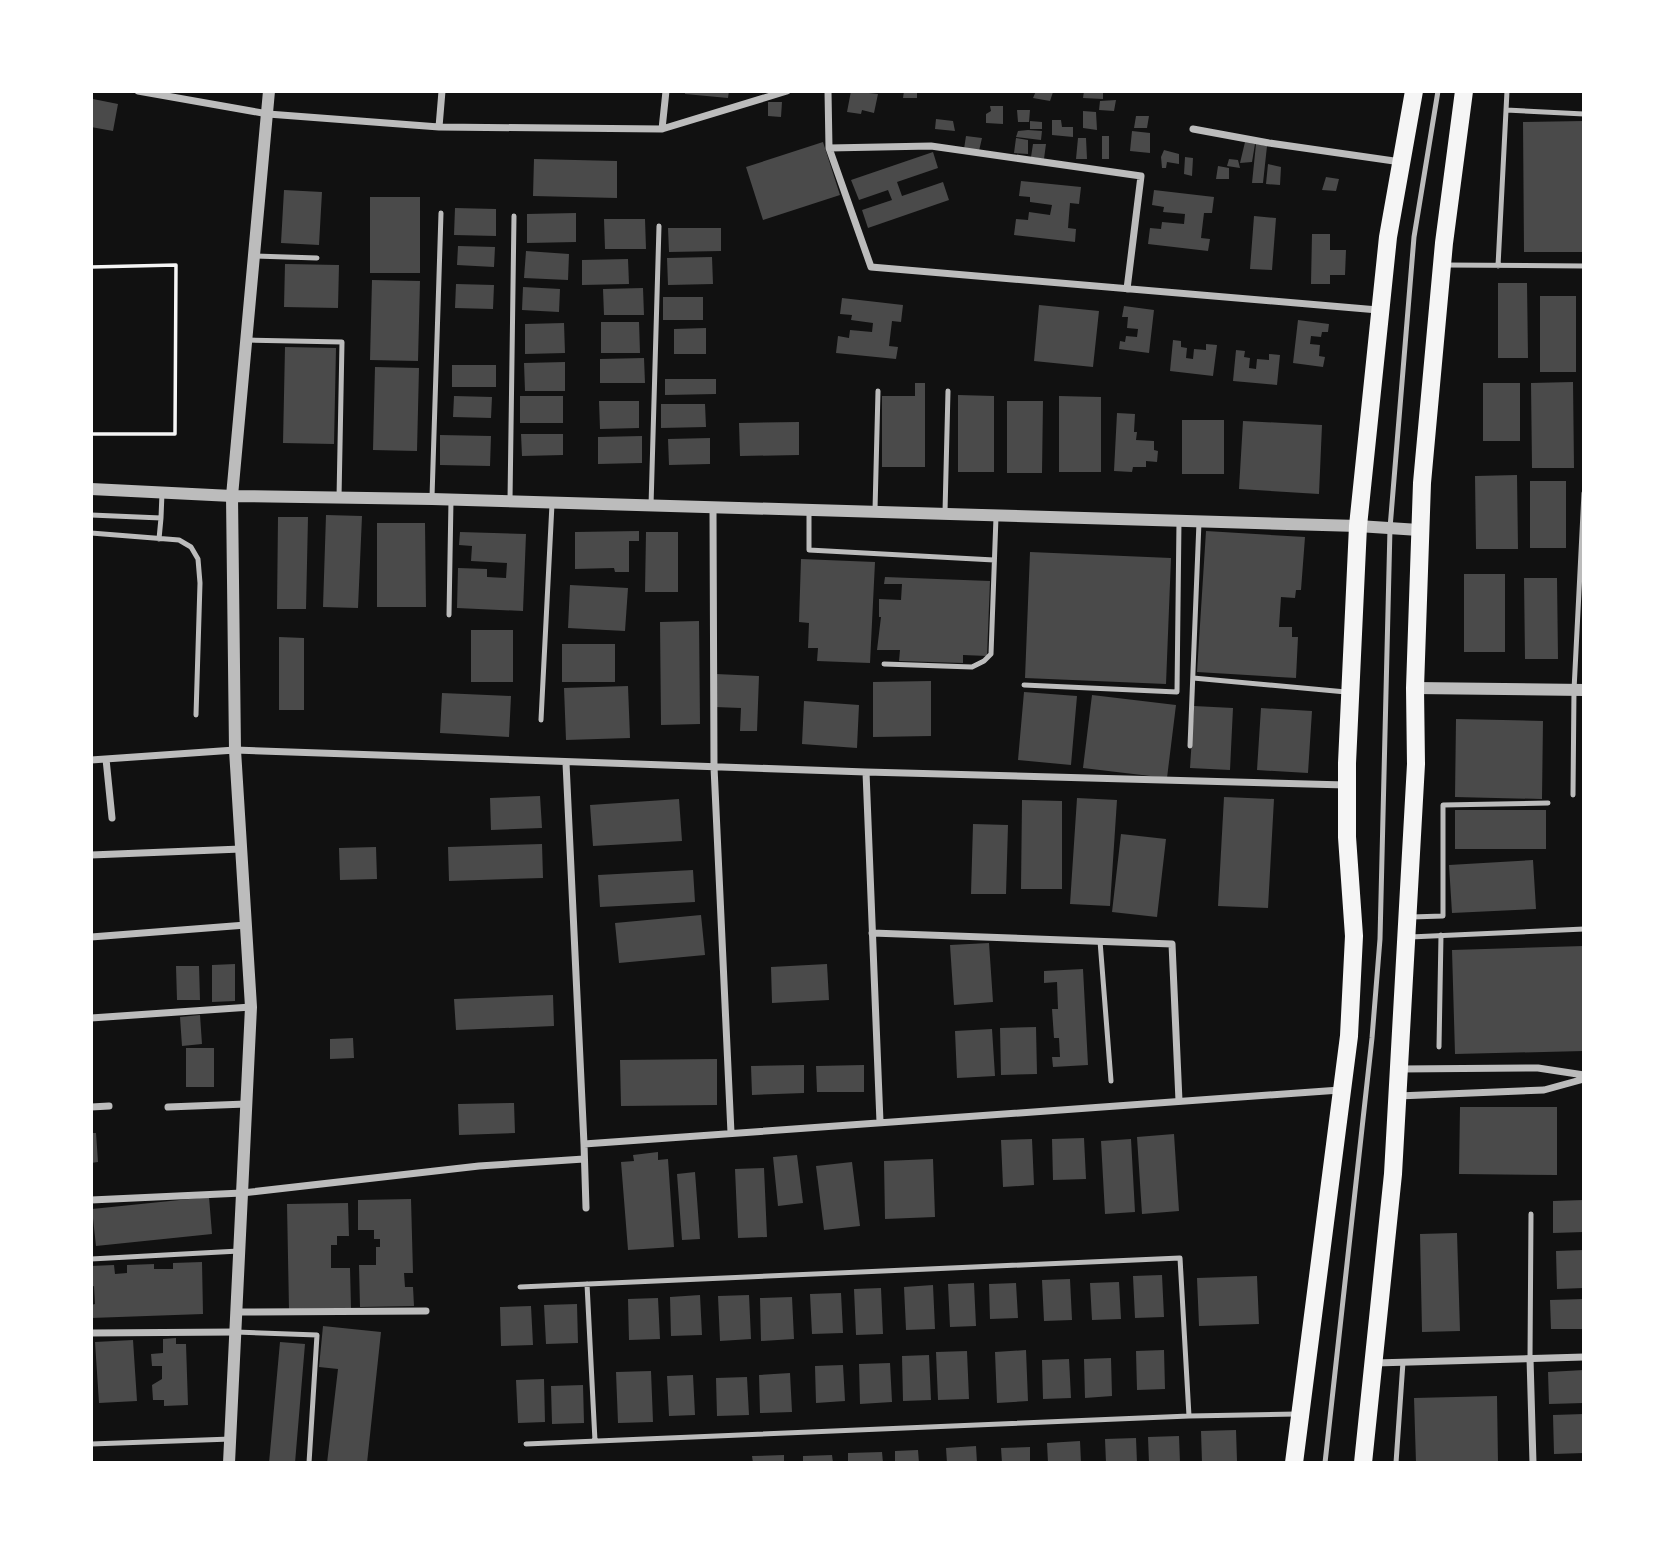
<svg xmlns="http://www.w3.org/2000/svg" width="1675" height="1554" font-family="Arial,sans-serif">
  <rect width="100%" height="100%" fill="#111"/>
  <path fill="#4a4a4a" d="M685,91H729L728,98L685,94Z
    M851,91L878,94L874,113L862,110L861,114L847,112Z
    M904,91H917V98H903Z
    M1036,91H1047L1053,92L1050,101L1033,98Z
    M1084,91H1103V99L1083,98Z
    M93,99L118,104L113,131L91,127Z
    M1116,100L1114,111L1099,110L1100,101Z
    M768,102H782L781,117L768,116Z
    M990,106H1003V124L986,123V114L991,111Z
    M1017,110H1030L1029,122H1018Z
    M1083,111L1096,112L1097,130L1083,128Z
    M1136,116H1149L1147,128H1134Z
    M936,119L953,121L955,131L935,129Z
    M1052,120H1061L1062,127H1073V137L1052,135Z
    M1030,121L1042,122V129H1030Z
    M1584,121V252H1524L1523,122Z
    M1028,130L1042,131L1041,140L1016,137L1018,131Z
    M1132,131L1150,133V153L1130,151Z
    M966,136L982,138L979,151L964,149Z
    M1102,136H1109V159H1102Z
    M1016,138L1028,140V154L1014,153Z
    M1078,138H1086L1087,159H1076Z
    M823,142L840,195L763,220L746,167Z
    M1245,142L1255,144L1252,162L1240,163Z
    M1033,144H1046L1044,159L1031,157Z
    M1256,144L1267,146L1263,183H1252Z
    M1164,150L1179,154V164L1167,162L1166,168H1162L1161,157Z
    M933,152L938,168L897,182L902,196L943,182L949,200L868,228L862,210L892,200L888,190L859,200L851,180Z
    M1185,157L1193,158L1192,176L1184,174Z
    M534,159L617,161V198L533,196Z
    M1229,159L1238,160L1240,168L1227,166Z
    M1268,164L1281,167L1280,185L1266,184Z
    M1218,166L1229,168V179H1216Z
    M1326,177L1339,179L1336,191L1322,190Z
    M1021,181L1081,187L1079,204L1070,203L1068,228L1076,229L1075,242L1014,235L1016,219L1028,220L1029,212L1050,215L1052,205L1030,202V197L1019,196Z
    M284,190L322,192L319,245L281,243Z
    M1154,190L1214,197L1212,213H1204L1201,238L1210,239L1208,251L1148,244L1150,228L1161,229L1162,222L1184,224L1185,214L1163,212L1164,207L1152,205Z
    M370,197H420V273H370Z
    M455,208L496,209V236L454,235Z
    M576,213V242L527,243V214Z
    M1254,216L1276,218L1272,270L1250,269Z
    M604,219H645L646,249H605Z
    M668,228H721V251L669,252Z
    M1312,234H1330V250H1346L1345,275H1330V284H1311Z
    M458,246L495,247L494,267L457,265Z
    M526,251L569,254L568,280L524,278Z
    M712,257L713,284L668,285L667,258Z
    M628,259L629,284L582,285V260Z
    M285,264L339,265L338,308L284,307Z
    M372,280L420,281L418,361L370,360Z
    M1498,283H1527L1528,358H1498Z
    M456,284L494,285L493,309L455,308Z
    M523,287L560,289L559,312L522,310Z
    M643,288L644,315H604L603,289Z
    M1540,296H1576V372H1540Z
    M663,297H703V320H663Z
    M842,298L903,305L901,322L892,321L889,346L898,347L896,359L836,353L838,336L849,338L850,330L872,332L873,323L851,320L852,315L840,314Z
    M1039,305L1099,311L1093,367L1034,361Z
    M1124,306L1154,310L1149,353L1119,349L1120,341L1125,342L1126,336L1137,337L1138,329L1127,328L1128,317H1122Z
    M1298,320L1329,324L1328,332H1322L1321,337L1311,336L1310,344L1320,345L1319,356L1325,357L1323,367L1293,363Z
    M601,322H639L640,353H601Z
    M564,323L565,353L525,354V324Z
    M706,328V354H674V329Z
    M1173,340L1181,341V347L1187,348L1186,358L1193,359L1194,349L1206,350V344L1217,345L1213,376L1170,371Z
    M285,347L336,348L334,444L283,443Z
    M1236,350L1245,351L1244,357L1250,358L1249,368L1256,369L1257,359L1269,360V354L1280,355L1277,385L1233,381Z
    M644,358L645,383H600V359Z
    M565,362V391H525L524,363Z
    M452,365H496V387H452Z
    M375,367L419,368L417,451L373,450Z
    M665,379H716V394L665,395Z
    M1573,382L1574,468H1532L1531,383Z
    M915,383H925V467H882V396H915Z
    M1483,383H1520V441H1483Z
    M958,395L994,396V472H958Z
    M454,396L492,397L491,418L453,417Z
    M520,396H563V423H520Z
    M1059,396L1101,397V472H1059Z
    M599,401H639V428L600,429Z
    M1007,401H1043L1042,473H1007Z
    M661,404H705L706,427L661,428Z
    M1117,413L1135,414L1134,432H1137L1136,440L1154,441V450L1158,451L1157,462L1146,461V467H1133L1132,472L1114,471Z
    M1182,420H1224V474H1182Z
    M1243,421L1322,425L1319,494L1239,489Z
    M799,422V455L740,456L739,423Z
    M521,434H563V455L522,456Z
    M440,435L491,436L490,466L440,465Z
    M642,436V463L598,464V437Z
    M710,438V464L669,465L668,439Z
    M1517,475L1518,549H1476L1475,476Z
    M1530,481H1566V548H1530Z
    M326,515L362,516L358,608L323,607Z
    M278,517H308L306,609H277Z
    M377,523H425L426,607H377Z
    M639,531V541H629V572H615L614,568L575,569V532Z
    M1206,531L1305,537L1301,590H1296L1295,598L1281,597L1279,627H1292V637H1298L1296,678L1197,672Z
    M460,532L526,534L523,611L457,608L458,568L487,569V577L506,578L507,563L471,561L472,546L459,545Z
    M646,532H678V592H645Z
    M1030,552L1171,558L1166,684L1025,678Z
    M801,559L875,562L870,663L817,661L818,648H808L809,623L799,622Z
    M1464,574H1505V652H1464Z
    M885,577L990,581L987,656L963,655V663L899,661L900,650H877L881,617H879V599L901,600L902,584H884Z
    M1524,578H1557L1558,659H1525Z
    M570,585L628,588L625,631L568,628Z
    M699,621L700,724L661,725L660,622Z
    M471,630H513V682H471Z
    M279,637L304,638V710H279Z
    M562,644H615V682H562Z
    M716,674L759,676L757,731H740L741,708L715,707Z
    M931,681V736L873,737V682Z
    M628,686L630,738L566,740L564,688Z
    M1024,692L1077,696L1071,765L1018,760Z
    M442,693L511,696L509,737L440,733Z
    M1092,695L1176,705L1167,778L1083,768Z
    M804,701L859,705L857,748L802,744Z
    M1194,706L1233,708L1230,770L1190,768Z
    M1261,708L1312,711L1308,773L1257,770Z
    M1456,719L1543,721L1542,799L1455,797Z
    M540,796L542,828L491,830L490,798Z
    M1224,797L1274,799L1268,908L1218,906Z
    M1077,798L1117,800L1110,906L1070,904Z
    M679,799L682,841L593,846L590,805Z
    M1022,800L1062,801V889H1021Z
    M1455,810H1546V849H1455Z
    M973,824L1008,825L1006,894H971Z
    M1121,834L1166,839L1157,917L1112,912Z
    M542,844L543,878L449,881L448,847Z
    M376,847L377,879L340,880L339,848Z
    M1533,860L1536,909L1452,913L1449,865Z
    M693,870L695,902L600,907L598,875Z
    M701,915L705,955L619,963L615,923Z
    M989,943L993,1002L954,1005L950,945Z
    M1584,946V1051L1455,1054L1452,950Z
    M235,964V1001L212,1002V965Z
    M827,964L829,1000L772,1003L771,967Z
    M176,966H199L200,1000H177Z
    M1083,969L1088,1065L1053,1067L1052,1057H1060L1059,1038H1054L1052,1009H1058L1057,982L1044,983V971Z
    M553,995L554,1026L456,1030L454,999Z
    M200,1015L202,1044L182,1046L180,1017Z
    M1036,1027L1037,1074L1001,1075L1000,1028Z
    M992,1029L995,1076L957,1078L955,1031Z
    M353,1038L354,1058L330,1059V1039Z
    M186,1048H214V1087H186Z
    M717,1059V1105L621,1106L620,1060Z
    M804,1065V1093L752,1095L751,1066Z
    M864,1065V1092H817L816,1066Z
    M514,1103L515,1133L459,1135L458,1104Z
    M1460,1107H1557V1175L1459,1174Z
    M91,1133H96L98,1162L91,1163Z
    M1174,1134L1179,1211L1142,1214L1137,1137Z
    M1084,1138L1086,1179L1053,1180L1052,1139Z
    M1032,1139L1034,1185L1003,1187L1001,1140Z
    M1131,1139L1135,1212L1105,1214L1101,1141Z
    M658,1152V1160L668,1159L674,1247L628,1250L621,1162L634,1161L633,1155Z
    M797,1155L803,1203L778,1206L773,1157Z
    M933,1159L935,1217L885,1219L884,1161Z
    M852,1162L860,1226L824,1230L816,1166Z
    M764,1168L767,1237L738,1238L735,1169Z
    M695,1172L700,1239L682,1240L677,1174Z
    M209,1197L212,1234L96,1246L92,1209Z
    M411,1199L413,1273H404L405,1287H413L414,1306L360,1307L359,1265H376V1247H380V1239H374V1230H358V1200Z
    M1584,1200V1232L1553,1233V1201Z
    M348,1203L349,1236H337V1245H331V1268H350L351,1308L289,1309L287,1204Z
    M1457,1233L1460,1331L1422,1332L1420,1234Z
    M1584,1250V1288L1557,1289L1556,1251Z
    M202,1262L203,1314L91,1318V1305L95,1304L94,1286L91,1287V1266L114,1265L115,1274L127,1273V1265L154,1264V1269H173V1263Z
    M1162,1275L1164,1317L1135,1318L1133,1276Z
    M1257,1276L1259,1324L1199,1326L1197,1278Z
    M1070,1279L1072,1320L1044,1321L1042,1280Z
    M1119,1282L1121,1319L1092,1320L1090,1283Z
    M974,1283L976,1326L950,1327L948,1284Z
    M1016,1283L1018,1318L990,1319L989,1284Z
    M933,1285L935,1329L906,1330L904,1287Z
    M881,1288L883,1334L856,1335L854,1289Z
    M841,1293L843,1333L812,1334L810,1294Z
    M700,1295L702,1335L671,1336L670,1297Z
    M749,1295L751,1339L720,1341L718,1296Z
    M792,1297L794,1339L761,1341L760,1298Z
    M658,1298L660,1339L629,1340L628,1299Z
    M1584,1299V1329H1551L1550,1300Z
    M577,1304L578,1343L546,1344L544,1305Z
    M531,1306L533,1345L501,1346L500,1307Z
    M323,1326L381,1332L367,1463H327L338,1369L319,1367Z
    M176,1338V1344H186L188,1405L164,1406V1400H153L152,1385L162,1379V1366H152L151,1354L163,1353V1339Z
    M133,1340L137,1401L99,1403L95,1342Z
    M280,1342L305,1344L295,1463H269Z
    M1026,1350L1028,1401L997,1403L995,1352Z
    M1164,1350L1165,1389L1137,1390L1136,1351Z
    M967,1351L969,1399L938,1400L936,1352Z
    M929,1355L931,1400L903,1401L902,1356Z
    M1111,1358L1112,1396L1085,1398L1084,1359Z
    M1069,1359L1071,1398L1043,1399L1042,1360Z
    M890,1363L892,1402L860,1404L859,1364Z
    M843,1365L845,1401L816,1403L815,1366Z
    M1584,1370V1403L1549,1404L1548,1372Z
    M651,1371L653,1422L618,1423L616,1372Z
    M790,1373L792,1412L760,1413L759,1375Z
    M693,1375L695,1415L669,1416L667,1376Z
    M747,1377L749,1415L717,1416L716,1378Z
    M544,1379L545,1422L518,1423L516,1380Z
    M583,1385L584,1423L552,1424L551,1386Z
    M1497,1396L1498,1463H1416L1414,1398Z
    M1584,1414V1453L1554,1454L1553,1415Z
    M1236,1430L1237,1461L1202,1463L1201,1431Z
    M1179,1436L1180,1463H1149L1148,1437Z
    M1136,1438L1137,1463H1106L1105,1439Z
    M1080,1441L1081,1463H1048L1047,1443Z
    M976,1446L977,1463H947L946,1448Z
    M1030,1447V1463H1002L1001,1448Z
    M918,1450L919,1463H895V1451Z
    M882,1452L883,1463H848V1453Z
    M784,1455V1463H753L752,1456Z
    M832,1455L833,1463H803V1456Z"/>
  <g fill="none" stroke-linecap="round" stroke-linejoin="round">
    <path stroke="#f5f5f5" stroke-width="3.5" d="M91,267L176,265L175,434H91"/>
    <path stroke="#bcbcbc" stroke-width="5" d="M1506,110L1584,114
      M255,256L317,258
      M1445,265L1584,266
      M1498,266L1507,91
      M247,340L342,342L339,498
      M432,497L441,213
      M510,500L514,216
      M651,506L659,226
      M875,510L878,391
      M809,511V550L994,560
      M945,512L948,391
      M91,515L161,518L162,493
      M91,533L179,540L191,547L198,559L200,583L196,715
      M159,539L161,518
      M449,615L451,500
      M884,664L972,667L984,661L991,654L996,517
      M1193,678L1346,692
      M1024,685L1177,692L1179,521
      M541,720L552,504
      M1190,746L1199,522
      M1573,795L1574,690L1584,493
      M1411,917L1443,916V805L1548,803
      M1410,937L1584,929
      M1100,941L1111,1081
      M1439,1047L1441,935
      M91,1259L239,1251
      M587,1284L595,1441
      M520,1287L1180,1258L1189,1416
      M236,1332L317,1335L309,1463
      M1530,1358L1531,1214
      M91,1444L231,1439
      M526,1444L1189,1416L1296,1414
      M1325,1463L1372,1038L1380,939L1390,528L1414,237L1438,91
      M1396,1463L1403,1362"/>
    <path stroke="#bcbcbc" stroke-width="7" d="M138,91L268,114L439,127L662,129L787,91
      M828,91L829,148L871,267L1378,310
      M439,127L442,91
      M662,129L666,91
      M1193,129L1269,143L1401,162
      M829,148L931,146L1141,176L1127,289
      M713,509L714,767L731,1133
      M106,759L112,818
      M91,760L235,750L866,772L1346,785
      M566,763L584,1144L1340,1090
      M866,772L880,1122
      M91,855L241,849
      M872,933L1172,944L1179,1101
      M91,937L246,925
      M91,1018L251,1007
      M1400,1069L1538,1068L1584,1075
      M1398,1096L1544,1090L1584,1079
      M91,1107L109,1106
      M168,1107L246,1104
      M584,1144L586,1208
      M91,1200L242,1193L479,1166L584,1159
      M237,1312L426,1311
      M91,1333L236,1332
      M1530,1358L1533,1463
      M1375,1363L1584,1357"/>
    <path stroke="#bcbcbc" stroke-width="12" d="M91,489L232,496L432,499L1358,526L1419,530
      M1415,688L1584,690
      M229,1463L251,1007L235,750L232,496L269,91"/>
    <path stroke="#f5f5f5" stroke-width="18" d="M1294,1463L1349,1036L1354,936L1347,837V763L1358,526L1388,237L1414,91
      M1363,1463L1393,1174L1416,764L1415,688L1422,483L1444,243L1464,91"/>
  </g>
  <rect width="1675" height="1554" fill="none" stroke="#ffffff" stroke-width="186"/>
</svg>
